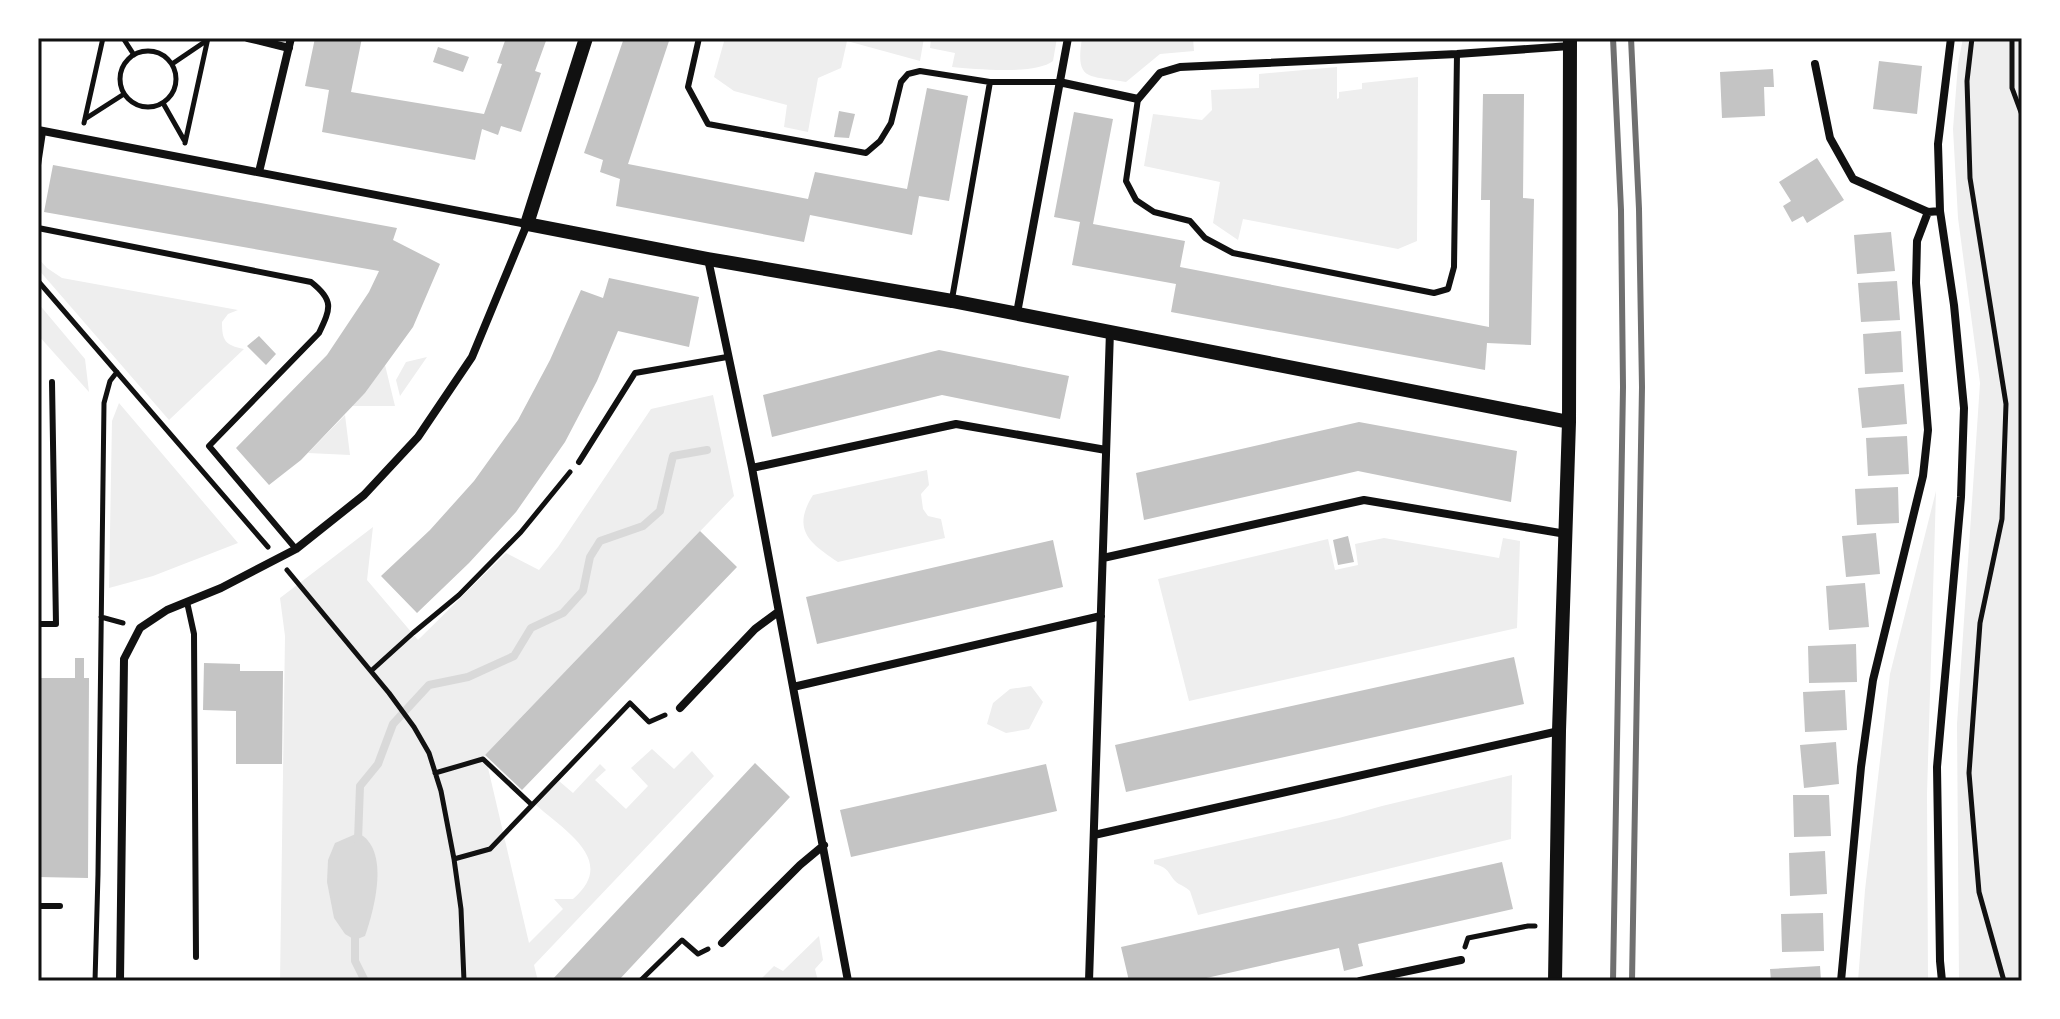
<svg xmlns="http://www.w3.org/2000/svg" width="2060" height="1019" font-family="Rubik,sans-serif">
  <rect width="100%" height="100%" fill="#fff"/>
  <path fill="#eee" d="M725,38H924L920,61L847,41L841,68L818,78C815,97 811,113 808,132L784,127L787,105L734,91L714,77Z
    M931,38H1057L1053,61C1035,75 976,69 952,67L955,53L930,48Z
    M1082,38H1193L1194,51L1160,54L1126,82C1088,75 1075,82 1082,38Z
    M1963,38H2022V981H1959L1957,724L1980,383L1958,218L1953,129L1958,64Z
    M1337,67V99L1339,98V92L1362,89V83L1418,77L1417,241L1398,249L1243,219L1238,240L1213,223L1220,182L1144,166L1153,114L1202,120L1212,110L1211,90L1259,88V74Z
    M38,258L47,268L62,278L238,310L228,314L222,322C222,341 225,345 244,349L169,420L38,269Z
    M38,303L85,359L89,392L38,335Z
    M427,357L400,396L396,380L406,362Z
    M385,365L395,406H352L365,393Z
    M713,395L734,496L485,755L529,943L563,909L554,899H573C618,861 565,831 536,805L559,781L573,793L600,764L606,770L595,780L626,809L648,786L631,768L652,749L674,769L692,751L714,776L534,965L538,981H280L285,636L280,598L373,527L367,580L418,640L506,553L539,570L558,547L651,409Z
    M119,403L238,543L153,576L109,588L112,421Z
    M345,415L350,455L308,453Z
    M927,470L929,485L921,494L923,509L928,516L941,519L945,538L838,562C810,543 791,530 813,495Z
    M1936,491L1927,794L1928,981H1858L1865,890L1890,674Z
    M1384,538L1499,558L1503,538L1520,541L1517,628L1189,701L1158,579L1328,539L1335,570L1358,565L1355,544Z
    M1031,686L1043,702L1029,729L1006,733L987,724L993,703L1010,689Z
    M1512,775L1511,839L1198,915L1190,891C1187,888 1183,886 1179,884C1168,877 1172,868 1154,864V860L1339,818L1382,806Z
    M819,936L823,960L815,969L818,981H759L774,966L783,971Z"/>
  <path fill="#d9d9d9" d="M358,833C391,849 374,910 365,936L355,940L345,934L334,918L327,882L328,860L335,843Z"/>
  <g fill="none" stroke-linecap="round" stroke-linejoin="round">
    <path stroke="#d9d9d9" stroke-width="8" d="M358,840L360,786L378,764L393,724L429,685L468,677L514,656L531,628L563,613L583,591L590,557L600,541L643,526L660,511L673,456L707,450
      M355,930V961L365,981"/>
  </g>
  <path fill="#c4c4c4" d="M315,38H362L351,92L484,114L502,64L497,63L506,38H547L535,71L541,73L521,132L501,126L498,135L482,129L475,160L322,132L329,90L305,86Z
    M624,38H670L628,164L808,199L815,172L907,189L927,88L968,96L949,201L919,196L912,235L810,215L804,242L616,206L620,179L600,172L603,160L584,153Z
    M438,47L469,57L463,72L433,62Z
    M1879,61L1922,66L1917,114L1873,109Z
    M1773,69L1774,87H1764L1765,116L1722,118L1720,72Z
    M1483,94H1524L1523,198L1534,199L1531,345L1487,343L1485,370L1171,312L1176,284L1072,265L1080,222L1054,217L1074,112L1113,119L1093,224L1185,241L1180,267L1489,327L1490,200H1481Z
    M839,111L855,114L849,138L834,137Z
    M1817,158L1844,200L1807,223L1803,216L1792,222L1783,206L1791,201L1779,182Z
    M53,165L397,228L393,240L440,264L413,327L365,393L301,460L269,485L236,448L327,355L369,292L379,271L44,212Z
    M1891,232L1895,271L1857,274L1854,235Z
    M609,278L699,297L689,347L618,331L597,381L565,442L516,512L469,563L417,613L381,576L430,530L474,481L518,420L550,360L581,290L603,298Z
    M1897,281L1900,320L1861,322L1858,283Z
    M1901,331L1903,372L1865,374L1863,334Z
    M259,336L276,354L266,365L247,346Z
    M939,350L1069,376L1060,419L942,395L772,437L763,395Z
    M1904,384L1907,424L1862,428L1858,388Z
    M1359,422L1517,451L1511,502L1358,471L1144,520L1136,473Z
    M1907,436L1909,474L1868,476L1866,438Z
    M1898,487L1899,523L1857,525L1855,489Z
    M700,531L737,567L522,790L485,755Z
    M1876,533L1880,574L1846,577L1842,536Z
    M1348,536L1354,562L1338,565L1333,540Z
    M1053,540L1063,587L817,644L806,597Z
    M1865,583L1869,627L1829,630L1826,586Z
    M1856,644L1857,682L1809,683L1808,646Z
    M1514,657L1524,704L1126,792L1115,745Z
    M75,658H84V678H89L88,878L38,877V678H75Z
    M204,663L240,664V671H283L282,764H236V711L203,710Z
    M1845,690L1847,730L1805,732L1803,692Z
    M1836,742L1839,784L1804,788L1800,745Z
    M755,763L790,797L618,981H551Z
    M1046,764L1057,811L851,857L840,810Z
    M1793,795H1829L1831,836L1794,837Z
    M1825,851L1827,894L1790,896L1789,853Z
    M1502,862L1513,909L1358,944L1363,966L1344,971L1339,948L1193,981H1129L1121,947Z
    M1823,913L1824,951L1782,952L1781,914Z
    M1820,966L1821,981H1771L1770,969Z"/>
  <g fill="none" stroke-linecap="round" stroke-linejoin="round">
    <path stroke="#111" stroke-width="5" d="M123,38L134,55
      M1972,38L1967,81L1970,178L2006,404L2002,519L1980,623L1969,773L1979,892L2004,981
      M2012,38V88L2022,115
      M120 79a28 28 0 1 1 56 0a28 28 0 1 1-56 0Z
      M172,64L206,41
      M163,103L184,140
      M85,119L124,94
      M84,123L103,38
      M185,143L208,38
      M38,281L268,547
      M287,570L389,693L414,727L429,753L441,791L454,859L461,909L464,981
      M101,617L123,623
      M371,671L413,633L459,595L521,532L570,472
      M435,773L483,759L532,805
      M454,859L490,849L630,703L649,722L665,715
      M1465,947L1468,938L1528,926H1535
      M95,981L98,874L104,403L110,381L117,372
      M640,981L682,940L698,954L708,949"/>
    <path stroke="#111" stroke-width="6" d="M699,38L688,87L708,124L866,153L880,141L891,123L901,82L908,74L920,71L990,82H1059
      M1138,99L1126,181L1136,200L1154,212L1190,221L1205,238L1233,253L1434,293L1448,289L1454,267L1457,54
      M38,165L43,132
      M38,228L311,282C334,300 331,308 319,333L209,446L296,549
      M952,299L990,82
      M579,462L635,373L727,357
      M187,602L194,634L196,957
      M38,624H56L52,382
      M38,906H60"/>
    <path stroke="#111" stroke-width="8" d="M248,38L289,48
      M1815,64L1830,138L1853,179L1928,212
      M1059,82L1138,99L1160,73L1180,67L1457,54L1570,46
      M38,130L527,224L472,357L418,437L364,495L296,549L221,588L167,610L140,628L124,659L120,981
      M259,172L291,38
      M708,259L752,468L848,981
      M1017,313L1068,38
      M752,468L956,424L1106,450
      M1103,558L1364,500L1566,534
      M793,687L1101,616
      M680,708L755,629L778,612
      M1094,835L1559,731
      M722,943L800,865L824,845
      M1089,981L1110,331
      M1360,981L1461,960
      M1841,981L1861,767L1873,680L1923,476L1928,430L1916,283L1917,241L1928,212L1940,211
      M1942,981L1940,961L1937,767L1961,497L1964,408L1954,305L1940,211L1938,144L1951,38"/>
    <path stroke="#111" stroke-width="14" d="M586,38L527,224L708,259L952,301L1569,422
      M1555,981L1559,731L1569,422L1570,38"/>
    <path stroke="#707070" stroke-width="6" d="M1631,38L1639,209L1642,387L1632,981
      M1613,981L1623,387L1621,210L1613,38"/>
  </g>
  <rect width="2060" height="1019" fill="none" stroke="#ffffff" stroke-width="80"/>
  <rect x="40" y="40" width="1980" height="939" fill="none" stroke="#111" stroke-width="3"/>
</svg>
